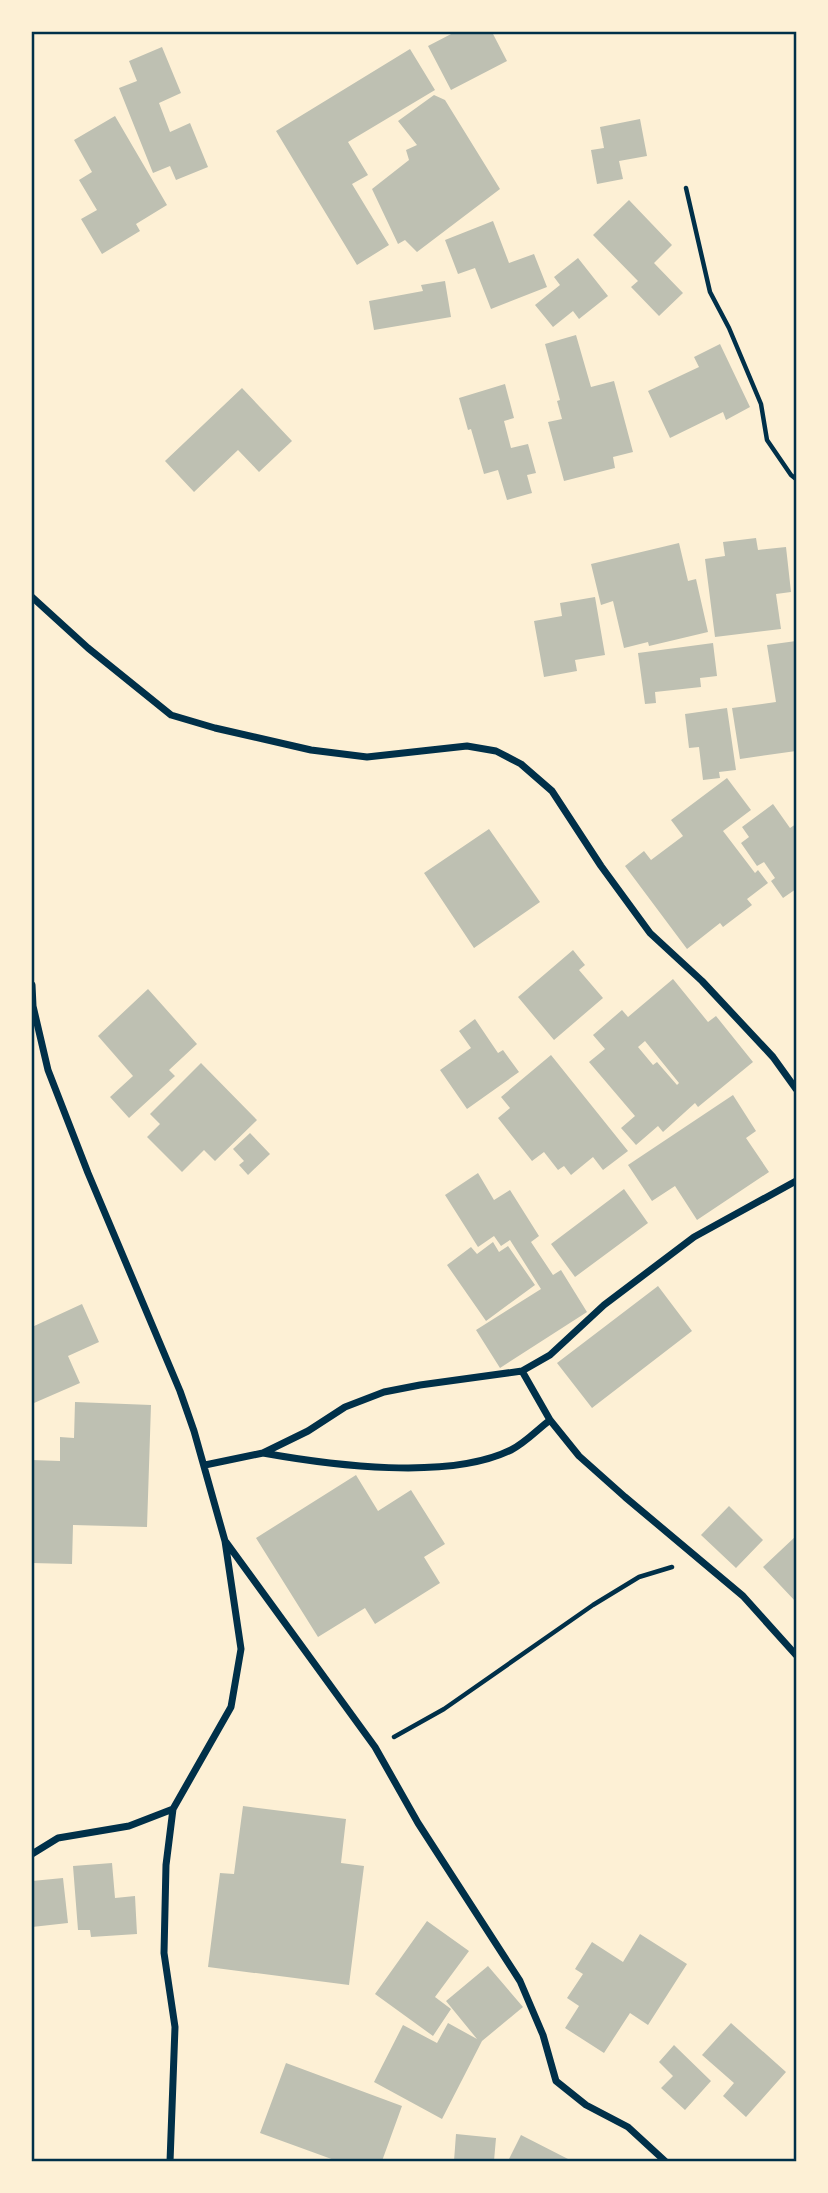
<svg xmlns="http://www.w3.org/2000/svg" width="828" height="2193" font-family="Merriweather,serif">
  <rect width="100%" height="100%" fill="#fdf0d5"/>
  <path fill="#bec0b2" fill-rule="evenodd" d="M455,32H492L507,61L451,90L428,46Z
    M162,47L181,93L159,103L170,132L190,123L208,167L176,180L170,166L153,173L119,88L137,81L129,61Z
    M410,49L435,90L348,142L368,175L352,184L389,245L357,265L276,131Z
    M434,95L445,100L500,189L417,252L405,240L398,244L372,189L409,160L406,150L417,145L398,121Z
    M115,116L167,205L136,224L140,231L102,254L81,219L97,210L79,180L92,172L74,140Z
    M640,119L647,156L619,161L623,179L597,184L591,150L604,148L600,127Z
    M629,200L672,245L654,263L683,293L659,316L631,287L638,281L593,235Z
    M493,221L509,263L534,254L547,287L491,309L475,268L458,274L445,240Z
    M578,258L608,296L579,319L573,311L553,327L535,305L560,285L554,277Z
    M445,281L451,317L374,330L369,301L423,291L421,285Z
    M576,335L591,387L614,381L633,452L613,457L615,468L564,481L548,422L562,419L557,401L560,400L545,344Z
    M720,344L750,407L726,420L723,412L670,438L648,391L699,367L694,357Z
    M505,384L514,418L504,421L511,448L528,444L536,473L527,475L532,493L507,500L498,470L484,474L471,429L468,430L459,398Z
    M242,388L292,441L259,472L238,450L194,492L165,461Z
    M756,538L758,550L786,547L791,592L776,594L781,629L715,637L705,559L725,556L723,542Z
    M679,543L688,581L696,579L708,632L649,646L648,642L624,648L613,601L601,605L591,564Z
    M595,597L605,655L575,660L577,671L544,677L534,621L562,616L560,603Z
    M796,641V751L740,759L732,708L776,702L767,645Z
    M713,643L717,676L700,678L701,687L655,692L656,703L645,704L638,653Z
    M727,708L736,770L719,772L720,778L703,780L699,747L689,748L685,714Z
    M727,778L751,810L723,831L755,873L758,870L768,883L747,899L752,905L723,927L720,923L687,949L625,866L644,851L651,860L683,836L671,820Z
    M773,804L790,828L796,824V889L783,898L771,881L775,878L764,862L757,866L741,843L749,837L742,827Z
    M489,829L540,902L474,948L424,873Z
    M573,950L585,965L579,970L603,998L554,1040L518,997Z
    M673,979L708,1022L716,1016L753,1062L698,1107L695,1103L663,1132L658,1126L636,1145L621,1128L635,1116L589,1062L605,1049L593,1035L622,1010L628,1017ZM645,1041L679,1083L677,1085L657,1062L653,1065L638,1047Z
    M148,989L197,1044L169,1070L175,1076L129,1118L110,1097L133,1076L98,1036Z
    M475,1019L498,1053L503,1050L519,1072L467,1109L440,1070L471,1048L459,1031Z
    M551,1055L628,1151L603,1170L593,1157L571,1175L564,1166L558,1170L544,1152L532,1161L498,1118L510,1108L501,1097Z
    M201,1063L257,1120L215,1161L204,1150L182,1172L147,1137L160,1124L150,1114Z
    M733,1095L756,1131L746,1138L769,1172L697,1220L675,1186L652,1201L628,1165Z
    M250,1133L270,1154L248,1175L239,1165L244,1161L233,1149Z
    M478,1173L494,1200L510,1190L539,1236L531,1242L553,1275L561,1270L587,1312L500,1368L476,1330L541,1289L510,1240L501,1246L494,1236L478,1247L445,1195Z
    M624,1189L648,1223L575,1277L551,1244Z
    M493,1242L499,1252L508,1246L535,1285L486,1321L447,1265L471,1247L477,1254Z
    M658,1286L692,1331L592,1408L557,1363Z
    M82,1304L99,1342L68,1356L80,1383L34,1403L32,1398V1327Z
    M75,1402L151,1405L147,1527L73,1525L72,1564L32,1563V1460L60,1461V1437L74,1438Z
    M356,1475L378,1511L411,1490L445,1544L424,1557L440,1583L375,1624L365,1608L318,1637L256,1538Z
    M729,1506L763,1540L736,1568L701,1535Z
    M796,1536V1602L763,1567Z
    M243,1806L346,1819L341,1863L364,1866L349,1985L208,1967L220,1873L234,1874Z
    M112,1863L115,1898L135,1896L137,1934L91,1937L90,1930H78L73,1866Z
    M63,1878L68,1923L32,1927V1899H34L32,1881Z
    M427,1921L469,1951L435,1997L451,2009L433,2036L375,1994Z
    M640,1934L687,1964L648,2025L630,2013L604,2053L565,2028L579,2006L567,1998L583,1974L575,1969L592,1942L623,1962Z
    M488,1966L523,2007L482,2041L442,2119L374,2082L403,2025L437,2043L448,2023L477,2039L446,2001Z
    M731,2023L786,2072L746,2117L723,2096L734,2083L702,2055Z
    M674,2045L711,2081L685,2110L661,2088L673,2076L659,2062Z
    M286,2063L402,2106L382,2161H337L260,2133Z
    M456,2134L496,2138L494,2161H454Z
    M521,2135L570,2160L569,2161H508Z"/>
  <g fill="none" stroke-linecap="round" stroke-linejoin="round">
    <path stroke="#003049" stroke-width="4.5" d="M686,188L710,292L729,328L761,404L767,440L791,475L796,479
      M394,1737L444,1709L593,1605L639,1577L672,1567"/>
    <path stroke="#003049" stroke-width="7" d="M32,597L88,648L171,715L215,728L311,750L367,757L467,746L496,751L521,764L552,791L601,866L650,933L702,981L773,1057L796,1089
      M32,985L33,1006L48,1070L88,1173L180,1391L194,1431L225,1541L241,1649L231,1707L173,1809L166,1865L164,1953L175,2027L170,2162
      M522,1371L550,1420L579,1456L625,1497L743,1596L796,1655
      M263,1453C330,1465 449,1481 511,1450C525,1443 537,1430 550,1420
      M205,1465L263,1453L308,1431L345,1407L384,1392L420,1385L522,1371L550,1355L604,1305L694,1237L796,1181
      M226,1542L375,1747L418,1823L520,1981L543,2035L556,2081L586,2105L628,2127L666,2162
      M32,1854L58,1838L129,1826L173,1809"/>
  </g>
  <rect width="828" height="2193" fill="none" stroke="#fdf0d5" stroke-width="66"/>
  <rect x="33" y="33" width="762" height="2127" fill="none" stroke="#003049" stroke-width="2.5"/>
</svg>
